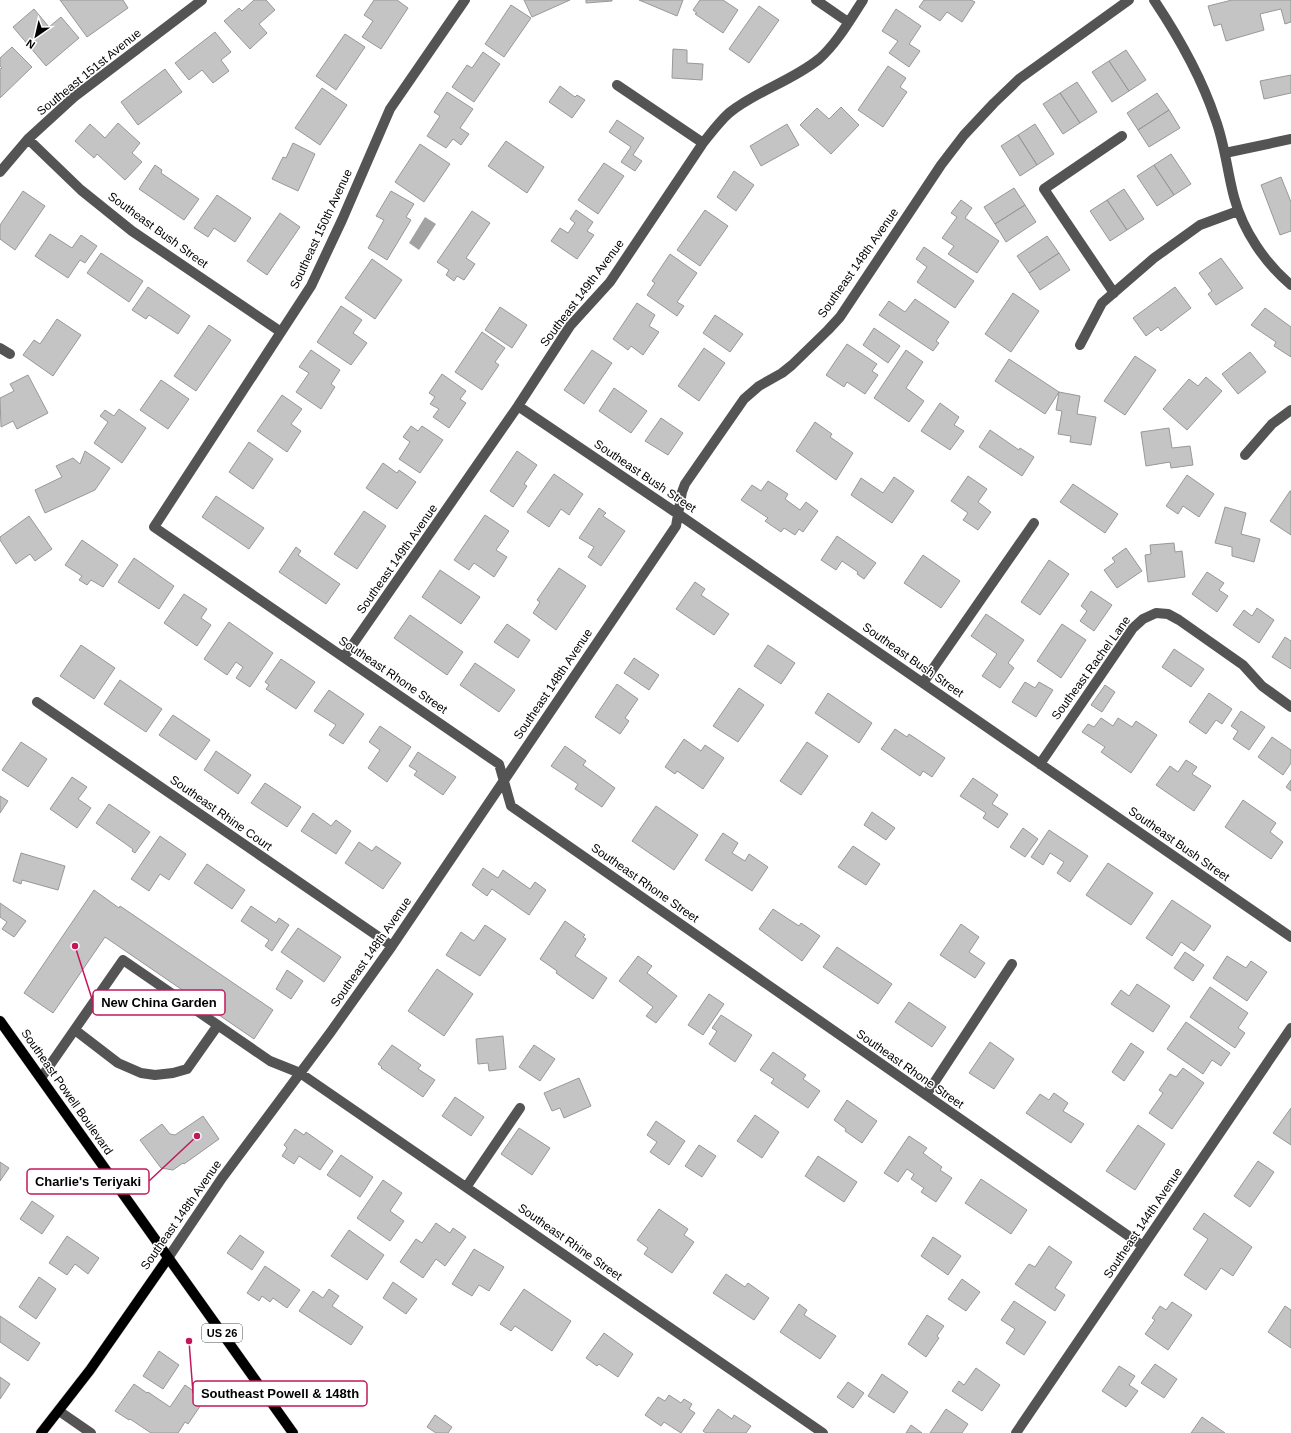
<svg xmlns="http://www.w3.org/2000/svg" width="1291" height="1433" font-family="Arial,sans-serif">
  <rect width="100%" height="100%" fill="#fff"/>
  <path fill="#a2a2a2" d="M425,217L436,224L419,250L409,243Z"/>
  <path fill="#c4c4c4" stroke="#989898" d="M60,0H123L128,8L87,37Z
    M254,0H266L275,10L259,24L267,33L250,49L224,21L239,8L242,11Z
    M374,0H397L408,8L381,49L362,37L373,21L364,15Z
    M524,0H570L532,17Z
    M586,0H612V1L586,3Z
    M639,0H683L677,16Z
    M700,0H723L738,10L723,33L695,14L697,13L693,10Z
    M924,0H971L975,2L962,22L947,12L940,21L919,7Z
    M1232,0H1291V22L1285,24L1281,9L1260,14L1264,30L1226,41L1221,24L1214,26L1208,6Z
    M511,5L531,18L504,57L485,44Z
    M759,6L779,20L749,63L729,49Z
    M34,9L49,27L61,17L79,38L46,66L13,27Z
    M896,9L921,26L909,44L920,51L909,67L889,53L898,41L882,31Z
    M215,32L231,52L221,60L229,71L213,83L202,70L189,80L175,63Z
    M345,34L365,47L336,90L316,76Z
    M12,47L32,67L0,98V69L2,68L0,66V58Z
    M673,49L687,50V63L703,64L702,80L672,78Z
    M1126,50L1146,80L1129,91L1109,61Z
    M483,52L500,64L474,102L452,87L467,65L472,68Z
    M1109,61L1129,91L1112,102L1092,72Z
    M888,66L906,78L900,87L907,92L883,127L858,110Z
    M165,69L182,92L138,125L121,102Z
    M1291,75V93L1264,99L1260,81Z
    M1077,82L1097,112L1080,123L1060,93Z
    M560,86L575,97L577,95L585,100L572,118L549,102Z
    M322,88L347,105L320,145L295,128Z
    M447,92L473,109L460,128L469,134L461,145L453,139L446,148L427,136L440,116L434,112Z
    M1060,93L1080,123L1063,134L1043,104Z
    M1157,93L1169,110L1138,130L1127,113Z
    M841,107L859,125L831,154L800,125L817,108L829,119Z
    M1169,110L1180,128L1149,147L1138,130Z
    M617,120L644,138L633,155L642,161L635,171L621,162L631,147L609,132Z
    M118,123L140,143L132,153L142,162L125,180L97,154L94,158L75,141L90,124L105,138Z
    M787,124L799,145L761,166L750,146Z
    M1035,124L1054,154L1037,165L1018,135Z
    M1018,135L1037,165L1020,176L1001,146Z
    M506,141L544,167L527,193L488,166Z
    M293,143L315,154L298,191L272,179L283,157L286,158Z
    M420,144L450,164L424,202L395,182Z
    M1171,154L1191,184L1174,195L1154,165Z
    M604,163L624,176L598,214L578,200Z
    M155,165L162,170L161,173L199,199L184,220L139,189Z
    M1154,165L1174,195L1157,206L1137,176Z
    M734,171L754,185L736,211L717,197Z
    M1281,177L1291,202V231L1280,235L1261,185Z
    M1014,188L1025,205L995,224L984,207Z
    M1124,189L1144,219L1127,230L1107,200Z
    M23,191L45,206L15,250L0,239V225Z
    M391,191L414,204L406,217L411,220L387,260L368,248L384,220L376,216Z
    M217,195L251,218L235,242L214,228L208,237L194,228Z
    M961,200L972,208L965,218L999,241L977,273L948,254L954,246L942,238L957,217L951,213Z
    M1107,200L1127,230L1110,241L1090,211Z
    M1025,205L1036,222L1006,242L995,224Z
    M576,210L593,222L587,231L594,235L577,259L551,241L560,228L568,233L575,223L570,219Z
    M705,210L728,226L700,266L677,250Z
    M472,211L490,223L466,258L475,264L464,280L457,276L454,281L446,275L449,270L437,262Z
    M280,213L300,227L267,275L247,261Z
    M50,234L72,248L81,235L97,246L85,263L80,260L68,278L35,256Z
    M1047,236L1059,253L1029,273L1017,256Z
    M924,247L974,281L955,308L917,282L927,267L916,259Z
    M101,253L143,281L129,302L87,273Z
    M1059,253L1070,270L1040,290L1029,273Z
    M670,254L697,273L677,302L684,306L677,316L647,295L655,283L652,281Z
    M1221,258L1243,288L1216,305L1208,294L1212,291L1199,273Z
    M372,259L402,280L375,319L345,298Z
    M148,287L190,316L178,334L149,315L146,319L132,310Z
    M1175,287L1191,308L1161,331L1158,327L1146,336L1133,318Z
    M1013,293L1039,311L1011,352L985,334Z
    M915,299L949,322L936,341L939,343L933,351L879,315L889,301L905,312Z
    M637,303L655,315L649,326L659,332L643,355L631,346L628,350L613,339Z
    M341,306L362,320L353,333L367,343L351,365L317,342Z
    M500,307L527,325L512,348L485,330Z
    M1265,308L1291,327V357L1274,346L1276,342L1251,325Z
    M715,315L743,334L730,352L703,333Z
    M57,319L81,335L53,376L23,355L34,340L40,344Z
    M209,325L231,340L196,391L174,376Z
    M874,328L900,346L888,363L863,345Z
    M482,332L505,348L495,362L499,365L482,390L455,372Z
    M847,344L877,364L872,371L878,375L865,394L847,382L844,387L826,375Z
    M704,348L725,363L699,401L678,386Z
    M311,350L340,370L331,384L335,387L321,409L296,392L309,373L299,367Z
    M592,350L612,363L584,404L564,390Z
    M906,350L923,362L906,388L924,401L909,422L874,398Z
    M1250,352L1266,372L1238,394L1222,374Z
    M1135,356L1156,370L1125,415L1104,401Z
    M1009,359L1059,392L1045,414L995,381Z
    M442,374L466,391L460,399L466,403L449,428L433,417L439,409L430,404L435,397L429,393Z
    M28,375L48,413L17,429L13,421L1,427L0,398L14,391L10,384Z
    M1206,377L1222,391L1187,430L1163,409L1189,379L1198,386Z
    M161,380L189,399L168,429L140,410Z
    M614,388L647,411L631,433L599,411Z
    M1059,392L1080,396L1077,414L1096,417L1091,445L1070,442L1071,436L1058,434L1062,411L1056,410Z
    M282,395L302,409L291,424L301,431L287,452L257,431Z
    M940,403L959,417L954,425L964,431L950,450L921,431Z
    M119,409L146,428L122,463L94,443L108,422L100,416L105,410L114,416Z
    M661,418L683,433L668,455L645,441Z
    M815,422L832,434L830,437L853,453L836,480L796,451Z
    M411,426L418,431L422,426L443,440L420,473L399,459L410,442L403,437Z
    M1169,428L1172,448L1190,446L1193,465L1171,468L1170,462L1146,466L1141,432Z
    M990,430L1019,450L1020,448L1034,457L1022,476L979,447Z
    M249,442L273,459L253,489L229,472Z
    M85,451L110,468L95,490L45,513L35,490L62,477L56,466L73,458L80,464Z
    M517,451L537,465L524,484L527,486L513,507L490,491Z
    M383,463L397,473L399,470L416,482L397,509L366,488Z
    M554,474L583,494L569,515L561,509L549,527L527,512Z
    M1187,475L1214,494L1199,517L1183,506L1178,514L1166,506Z
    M968,476L987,489L978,502L991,512L978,530L963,520L968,513L951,501Z
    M894,477L914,491L892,523L851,495L861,478L883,493Z
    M768,481L788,494L785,499L800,510L806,502L818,511L803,532L799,529L795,535L784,528L781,532L765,521L768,518L741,500L752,485L761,491Z
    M1073,484L1118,514L1105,533L1060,502Z
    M1290,491H1291V535L1270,521Z
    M216,496L264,528L249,549L202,517Z
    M1225,507L1246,513L1241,534L1260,539L1254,562L1232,556V547L1215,543Z
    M599,508L606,513L603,516L625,531L601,566L588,557L594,547L579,538Z
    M364,511L386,526L357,569L334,554Z
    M485,515L509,531L496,550L507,557L494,577L474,563L469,570L454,560Z
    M29,516L52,549L35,561L30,554L16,564L0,540V537Z
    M837,536L876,563L864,579L857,574L858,572L842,561L836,570L821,560Z
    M82,540L118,565L103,587L91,580L87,585L79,580L82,576L65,565Z
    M1174,543L1175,552L1182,551L1185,577L1148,582L1145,555L1151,554L1150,545Z
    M296,547L301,551L298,555L340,584L326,604L279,572Z
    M1126,548L1142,571L1117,588L1104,570L1115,562L1112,558Z
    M923,555L960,581L941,608L904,583Z
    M134,558L174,586L159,609L118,582Z
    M1049,560L1069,574L1040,615L1021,602Z
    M559,568L586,586L556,630L533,613L540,602L537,600Z
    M440,570L480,597L461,624L422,597Z
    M1207,572L1224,583L1219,590L1228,596L1217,612L1192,594Z
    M695,582L705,589L701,595L729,614L714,635L676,609Z
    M1091,591L1112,605L1094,631L1080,621L1087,611L1081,606Z
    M184,594L207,609L201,618L211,625L197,646L164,623Z
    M1257,608L1274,620L1259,643L1233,625L1244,610L1252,616Z
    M986,614L1024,640L1008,663L1014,668L1000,688L982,676L997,654L971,636Z
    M410,615L463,652L447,675L394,638Z
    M229,622L273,653L250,687L236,678L243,667L236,662L227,675L204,659Z
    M507,624L530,640L518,658L494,642Z
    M1062,624L1086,640L1061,678L1037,661Z
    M1285,637L1291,641V669L1272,657Z
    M81,645L115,668L94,699L60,676Z
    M768,645L795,663L781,684L754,666Z
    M1174,649L1204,669L1191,687L1162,667Z
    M634,658L659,675L649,690L624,673Z
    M281,659L315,682L296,709L266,689L269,685L265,682Z
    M475,663L515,690L499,712L460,685Z
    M120,680L162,709L146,732L104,704Z
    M1025,682L1035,688L1039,682L1053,690L1036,717L1012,702Z
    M617,684L638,699L625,718L629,721L620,734L595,717Z
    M1105,685L1115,692L1102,712L1091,705Z
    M739,688L764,705L738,742L713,726Z
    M329,690L364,714L343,744L329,735L336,725L314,711Z
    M828,693L872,723L859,743L815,713Z
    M1209,693L1232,709L1222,724L1216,720L1206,734L1189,722Z
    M1241,711L1265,727L1249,750L1233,739L1238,731L1231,726Z
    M173,715L210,740L196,760L159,735Z
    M1101,718L1113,726L1118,718L1132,727L1136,721L1157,735L1131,773L1101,752L1105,747L1082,732L1088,724L1094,727Z
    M380,726L411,747L387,782L368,768L380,750L369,742Z
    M895,729L907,737L909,734L945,758L932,777L923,771L920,776L881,749Z
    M1272,737L1291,750V763L1283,775L1258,757Z
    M684,739L701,751L705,745L724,758L703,789L677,771L675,774L665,767Z
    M21,742L47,759L28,787L2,770Z
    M807,742L828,756L801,795L780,781Z
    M565,746L586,761L583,765L615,788L602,807L575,789L578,784L551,766Z
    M216,751L251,775L238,794L204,770Z
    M418,752L456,777L443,795L414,775L417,771L409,766Z
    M1186,760L1197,767L1192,774L1211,786L1194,811L1156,785L1170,766L1178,772Z
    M72,777L87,787L78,799L91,808L77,828L50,809Z
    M973,778L998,795L992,804L1008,814L998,828L983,818L986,813L960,796Z
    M1291,780V791L1286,787Z
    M265,783L301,807L287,827L251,803Z
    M0,796L8,801L0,813Z
    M1243,800L1276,823L1270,832L1283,842L1271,859L1225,827Z
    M109,804L150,832L135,853L132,851L133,849L96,823Z
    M656,806L698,835L674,870L632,841Z
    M872,812L895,828L886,840L864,825Z
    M313,813L331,826L336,820L351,831L336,854L301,831Z
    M1023,828L1038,839L1025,857L1010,847Z
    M1049,830L1088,856L1070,882L1057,873L1064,862L1050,853L1043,865L1031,857Z
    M723,833L738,843L732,853L745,861L749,854L768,867L752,891L705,860Z
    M160,836L186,854L169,880L160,874L149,891L131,879Z
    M359,842L372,851L376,846L401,863L383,889L345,863Z
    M853,846L880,864L866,885L838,867Z
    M21,853L65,866L58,890L22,880L21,884L13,881Z
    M1108,863L1153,893L1131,925L1086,895Z
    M207,864L245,890L232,909L194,883Z
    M483,868L498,878L503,870L530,889L535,882L546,890L529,915L492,889L487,896L472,885Z
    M94,890L119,908L120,906L273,1010L254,1039L105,937L53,1013L24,993Z
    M1172,900L1211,926L1194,951L1181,942L1172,956L1146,938Z
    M0,903L26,921L14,937L2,929L7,922L0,917Z
    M251,906L276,923L279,918L289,925L272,951L265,946L269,940L241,921Z
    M773,909L799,926L801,923L820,936L802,961L759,929Z
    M565,921L585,935L583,937L586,939L575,956L607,978L593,999L556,973L557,971L540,959Z
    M961,924L979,937L969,952L985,963L975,978L940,955Z
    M485,925L506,939L480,976L446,955L461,932L474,941Z
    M298,928L341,957L324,982L281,952Z
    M837,947L892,984L878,1004L823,967Z
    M1185,952L1204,965L1193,981L1174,968Z
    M638,956L652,966L647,973L677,996L656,1023L646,1016L653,1007L619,981Z
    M1227,956L1246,968L1251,961L1267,972L1247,1001L1213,978Z
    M437,969L473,994L444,1036L408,1011Z
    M287,970L303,981L291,999L276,989Z
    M1137,984L1170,1006L1153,1032L1111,1004L1121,990L1129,996Z
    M1210,987L1248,1013L1238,1028L1245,1033L1235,1048L1190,1017Z
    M709,994L724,1004L703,1035L688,1025Z
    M909,1002L946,1027L932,1047L895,1022Z
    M721,1015L752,1035L735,1062L709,1044L717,1031L712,1028Z
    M1186,1022L1230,1053L1221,1066L1212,1060L1203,1074L1167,1049Z
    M503,1036L506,1069L489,1071L488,1063L478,1064L476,1039Z
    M990,1042L1014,1059L994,1089L969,1073Z
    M1131,1043L1144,1052L1124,1081L1112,1072Z
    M392,1045L421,1065L418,1069L435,1080L423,1097L381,1068L382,1067L378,1064Z
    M534,1045L555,1059L540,1081L519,1067Z
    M773,1052L806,1075L803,1079L820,1091L808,1108L771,1083L774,1079L760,1070Z
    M1183,1068L1204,1083L1172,1129L1149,1113L1163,1093L1159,1090L1170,1074L1176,1077Z
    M579,1078L591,1106L564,1118L560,1108L552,1111L544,1093Z
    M1054,1093L1068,1103L1063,1111L1084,1124L1071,1143L1026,1113L1040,1094L1049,1100Z
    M455,1097L484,1117L471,1136L442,1116Z
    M847,1100L877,1121L862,1143L845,1131L846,1129L834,1120Z
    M1291,1108V1145L1273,1133Z
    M755,1115L779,1132L762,1158L737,1141Z
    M203,1116L219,1139L184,1164L183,1163L173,1170L161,1168L140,1140L162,1124L170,1134L175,1135Z
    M656,1121L685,1141L669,1165L650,1152L657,1142L647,1135Z
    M1138,1125L1165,1144L1135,1190L1106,1171Z
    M519,1128L550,1148L532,1175L501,1154Z
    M295,1129L304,1135L306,1132L333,1151L320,1170L299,1156L294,1164L282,1156L287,1148L284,1145Z
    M909,1136L927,1148L923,1153L942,1167L940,1170L952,1178L936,1202L921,1192L924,1188L911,1179L914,1174L907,1169L898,1182L884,1173Z
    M699,1145L716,1156L702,1177L685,1166Z
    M341,1155L373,1177L360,1197L327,1175Z
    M818,1156L857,1182L844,1202L805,1176Z
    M1258,1161L1274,1172L1250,1207L1234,1196Z
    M0,1162L9,1168L0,1181Z
    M981,1179L1027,1210L1011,1234L965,1203Z
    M383,1180L402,1193L390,1211L404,1221L390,1241L357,1218Z
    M32,1201L54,1216L42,1234L20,1219Z
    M659,1209L688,1229L684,1235L694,1242L672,1273L644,1254L648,1248L637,1240Z
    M1204,1213L1252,1247L1233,1276L1221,1268L1206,1290L1184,1275L1208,1239L1193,1229Z
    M436,1223L450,1233L453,1228L466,1237L445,1266L436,1259L423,1278L400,1262L416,1239L422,1243Z
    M349,1230L384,1255L367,1280L331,1256Z
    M240,1235L264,1252L252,1270L227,1253Z
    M67,1236L99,1258L88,1274L75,1264L67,1275L49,1263Z
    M933,1237L961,1256L948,1275L921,1256Z
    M1049,1246L1072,1262L1055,1288L1065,1295L1055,1311L1015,1284L1029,1264L1035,1267Z
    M474,1249L504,1267L489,1291L479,1285L472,1296L452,1284Z
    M265,1266L300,1290L287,1308L273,1298L270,1302L262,1296L259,1301L247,1293Z
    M726,1274L745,1287L748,1283L769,1298L754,1320L713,1293Z
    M39,1277L56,1289L36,1319L19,1307Z
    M962,1279L980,1292L966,1311L948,1299Z
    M393,1282L417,1299L406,1314L383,1298Z
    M329,1289L339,1296L332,1306L363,1327L351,1345L299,1311L313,1291L323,1298Z
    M524,1289L571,1321L552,1351L515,1326L511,1331L500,1324Z
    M1014,1301L1046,1322L1024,1355L1006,1343L1015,1329L1001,1320Z
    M1172,1302L1192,1315L1168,1350L1145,1334L1155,1320L1152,1318L1160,1306L1166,1310Z
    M799,1304L807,1310L804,1315L836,1336L820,1359L780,1332Z
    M1285,1306L1291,1310V1348L1268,1332Z
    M927,1315L944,1326L937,1336L939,1338L926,1357L908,1344Z
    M0,1316L40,1343L28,1361L0,1342Z
    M604,1333L633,1354L618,1377L599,1364L597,1366L586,1358Z
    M159,1351L179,1365L163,1389L143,1376Z
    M1155,1364L1177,1379L1164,1398L1141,1383Z
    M1119,1366L1135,1376L1129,1385L1138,1391L1126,1407L1102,1391Z
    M976,1368L1000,1385L982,1411L952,1391L959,1381L964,1385Z
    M882,1374L908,1392L894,1413L868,1396Z
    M0,1377L10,1384L0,1399Z
    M848,1382L864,1393L853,1408L837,1397Z
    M134,1384L147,1393L148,1392L170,1407L185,1385L205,1399L188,1424L185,1422L178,1433H151L130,1419L129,1420L115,1411Z
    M669,1395L681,1403L684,1399L692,1404L689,1409L695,1413L681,1433L664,1422L661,1426L645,1415L658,1397L665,1401Z
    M718,1409L732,1419L734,1415L751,1426L746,1433H706L703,1431Z
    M946,1409L968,1424L962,1433H930Z
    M435,1415L452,1427L448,1433H436L427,1427Z
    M1202,1417L1225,1433H1191Z
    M911,1425L922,1433H906Z"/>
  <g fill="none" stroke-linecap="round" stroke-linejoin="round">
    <defs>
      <path id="major" d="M0,1021L293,1433
        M41,1433L90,1370L168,1258"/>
    </defs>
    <use href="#major" stroke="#dbdbdb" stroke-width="11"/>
    <path stroke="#545454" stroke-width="10" d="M465,0L390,109L342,220L311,286L154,527L499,764L511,806L1143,1246
      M816,0L848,22
      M1154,0C1178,36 1201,76 1215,118C1225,144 1227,171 1234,197C1243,231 1265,263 1291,285
      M617,85L703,143
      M28,139L81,190L132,231L281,332
      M1225,153L1291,139
      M0,172L28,139L74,97L202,0
      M1114,293L1044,189L1122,136
      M1080,345L1102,303L1154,258L1200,225L1238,211
      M0,348L10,354
      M518,406L678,514L1291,937
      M1245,455L1272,424L1291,410
      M344,657L518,406L570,326L610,282L703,143C711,133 719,122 729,113C756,91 792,81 819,59C837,43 850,20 863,0
      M923,683L1034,523
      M37,702L392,946
      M1040,764L1133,628L1143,619L1156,613L1168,614L1179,620L1243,665L1262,686L1291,707
      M75,1030L118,1063L141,1073L155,1075L173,1073L187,1069L218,1025
      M41,1078L123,960L270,1061L300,1073L823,1433
      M926,1095L1012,964
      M467,1186L520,1108
      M168,1258L222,1178L330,1033L392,946L676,526L682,492L685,484L744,399L759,386L782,373L792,365L828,330L840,317L941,165L964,135L994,103L1019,79L1129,0
      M59,1411L91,1433
      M1016,1433L1291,1028"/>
    <use href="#major" stroke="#000" stroke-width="10"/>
  </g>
  <g text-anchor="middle" stroke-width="3" stroke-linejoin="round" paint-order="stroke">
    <rect fill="#fff" stroke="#4c4c4c" stroke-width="1" x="202" y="1324" width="40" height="18" rx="3"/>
    <g font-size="11" font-weight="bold" fill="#000">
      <text x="222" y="1337">US 26</text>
    </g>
    <g font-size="12" fill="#000" stroke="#fff">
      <text transform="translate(89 72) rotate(-39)" y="4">Southeast 151st Avenue</text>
      <text transform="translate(321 229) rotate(-65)" y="4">Southeast 150th Avenue</text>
      <text transform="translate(158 230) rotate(36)" y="4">Southeast Bush Street</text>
      <text transform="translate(858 263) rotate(-55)" y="4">Southeast 148th Avenue</text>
      <text transform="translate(582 293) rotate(-53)" y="4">Southeast 149th Avenue</text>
      <text transform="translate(645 476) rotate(34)" y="4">Southeast Bush Street</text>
      <text transform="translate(397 559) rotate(-55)" y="4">Southeast 149th Avenue</text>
      <text transform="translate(913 660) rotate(35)" y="4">Southeast Bush Street</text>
      <text transform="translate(1091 668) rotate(-54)" y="4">Southeast Rachel Lane</text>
      <text transform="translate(393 675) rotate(34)" y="4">Southeast Rhone Street</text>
      <text transform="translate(553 684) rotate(-56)" y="4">Southeast 148th Avenue</text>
      <text transform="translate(221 813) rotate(35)" y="4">Southeast Rhine Court</text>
      <text transform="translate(1179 844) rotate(35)" y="4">Southeast Bush Street</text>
      <text transform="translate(645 883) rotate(35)" y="4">Southeast Rhone Street</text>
      <text transform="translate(371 952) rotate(-55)" y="4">Southeast 148th Avenue</text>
      <text transform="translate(910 1069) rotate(35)" y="4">Southeast Rhone Street</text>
      <text transform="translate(67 1092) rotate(55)" y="4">Southeast Powell Boulevard</text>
      <text transform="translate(181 1215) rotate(-55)" y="4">Southeast 148th Avenue</text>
      <text transform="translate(1143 1223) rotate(-56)" y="4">Southeast 144th Avenue</text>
      <text transform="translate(570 1242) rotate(35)" y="4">Southeast Rhine Street</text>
    </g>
  </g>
  <path fill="none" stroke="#c2185b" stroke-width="1.5" d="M75 946L93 1002M197 1136L149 1181M189 1341L193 1393"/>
  <g fill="#c2185b" stroke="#fff" stroke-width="1.5">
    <circle cx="75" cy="946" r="4"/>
    <circle cx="197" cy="1136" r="4"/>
    <circle cx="189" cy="1341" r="4"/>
  </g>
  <g fill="#fff" stroke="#c2185b" stroke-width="1.5">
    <rect x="93" y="990" width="132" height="25" rx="4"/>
    <rect x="27" y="1169" width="122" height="25" rx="4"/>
    <rect x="193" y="1381" width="174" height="25" rx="4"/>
  </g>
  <g font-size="13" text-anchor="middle" font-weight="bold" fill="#000">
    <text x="159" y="1007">New China Garden</text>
    <text x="88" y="1186">Charlie's Teriyaki</text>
    <text x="280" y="1398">Southeast Powell &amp; 148th</text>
  </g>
  <g transform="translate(36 36) rotate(214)" stroke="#ffffff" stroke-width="3" paint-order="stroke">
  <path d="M0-3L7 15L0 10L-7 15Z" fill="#000000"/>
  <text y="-6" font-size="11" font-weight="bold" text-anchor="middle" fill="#000000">N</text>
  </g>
</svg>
